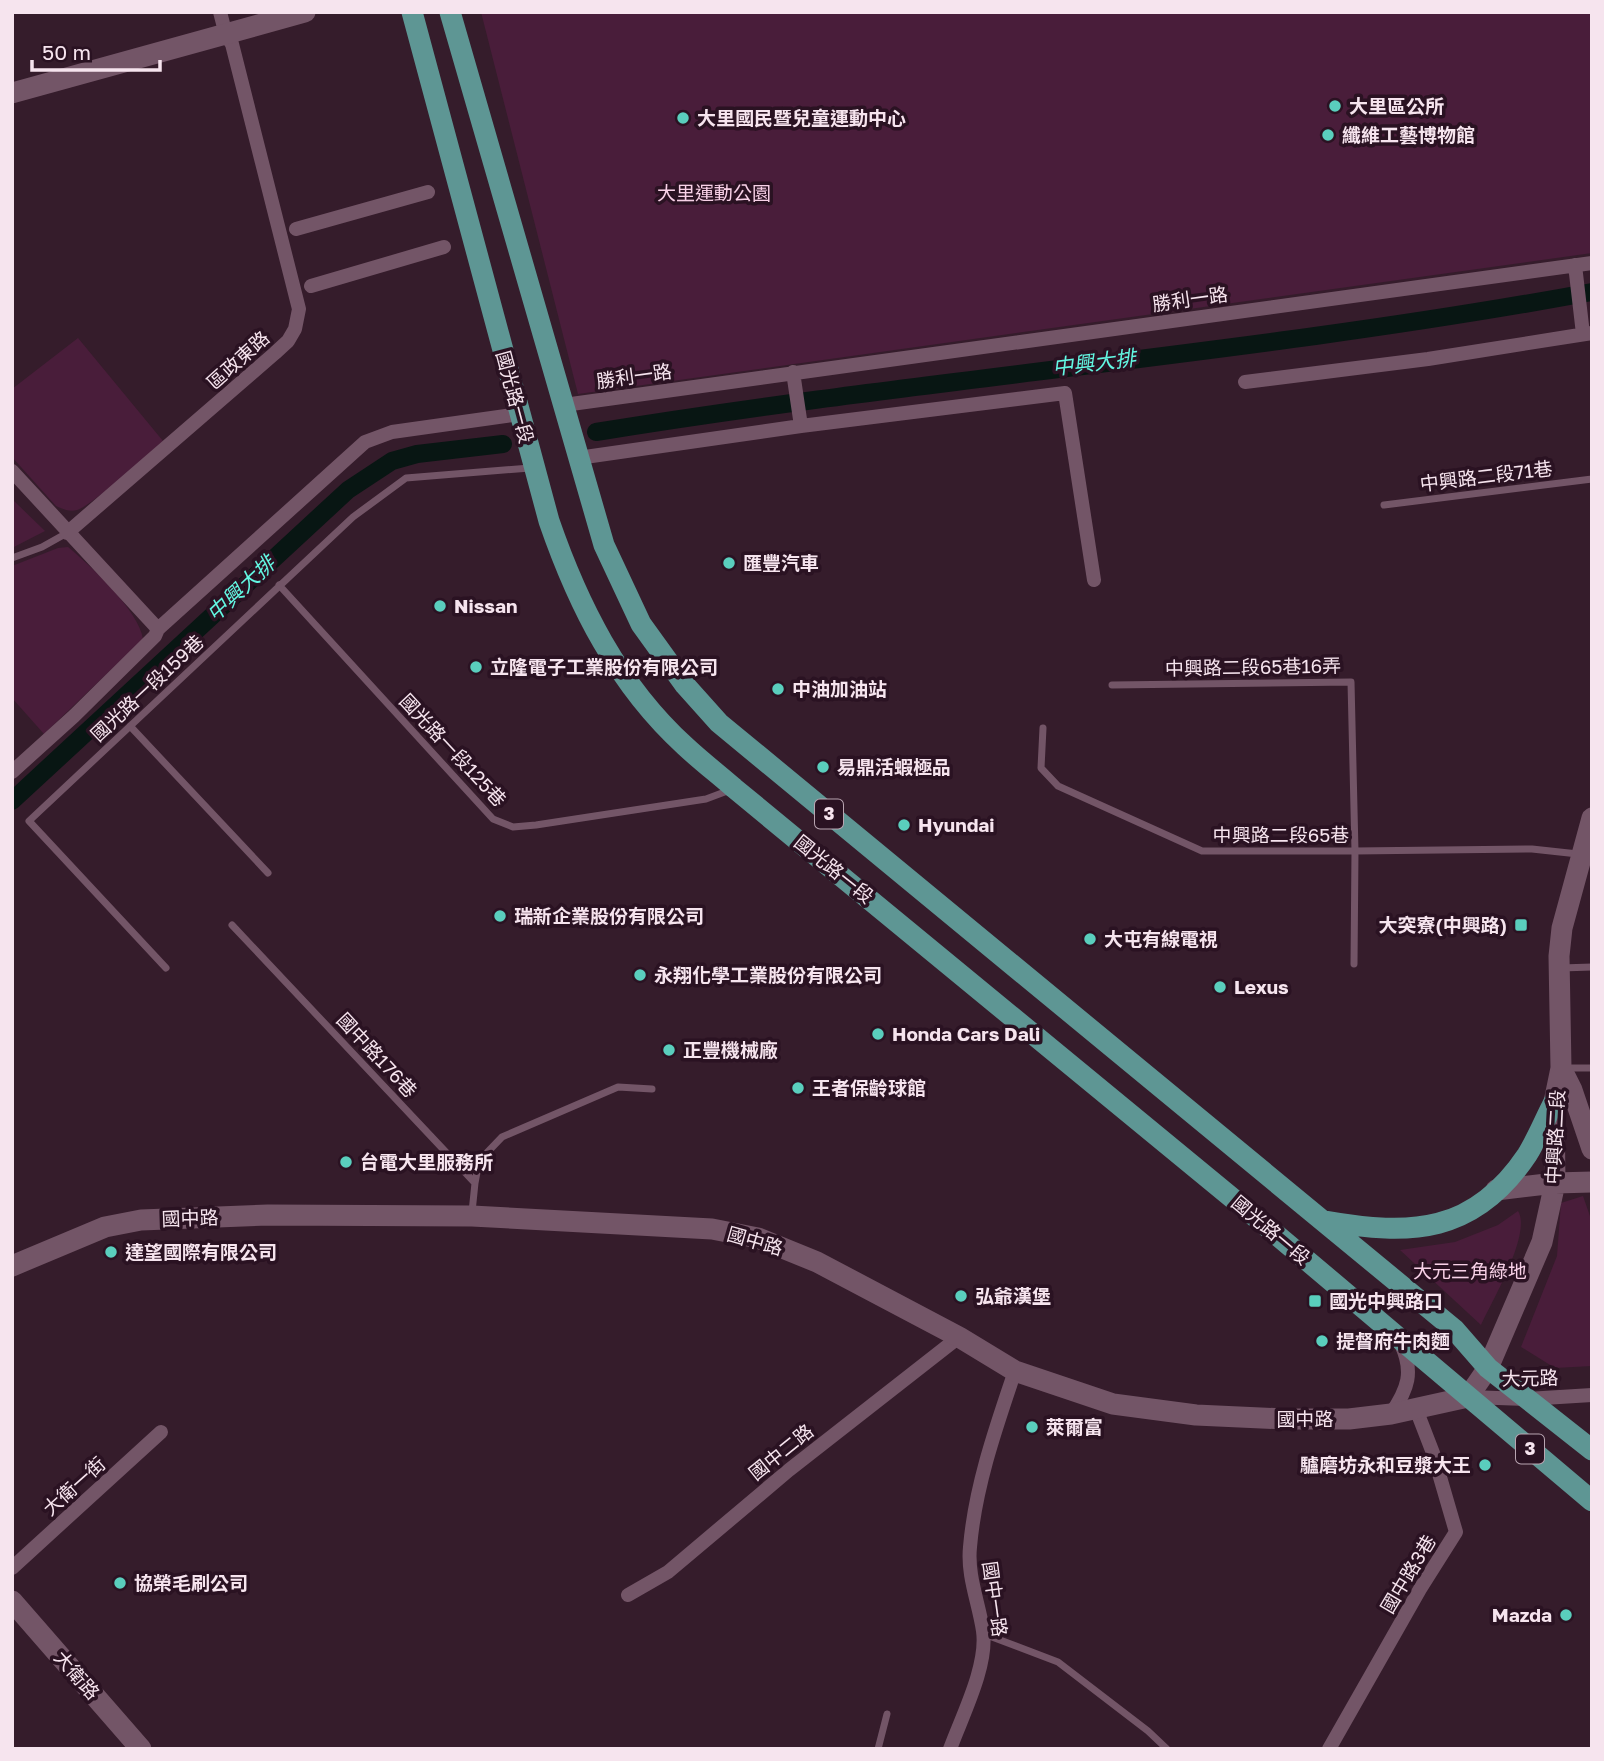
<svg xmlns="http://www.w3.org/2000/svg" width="1604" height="1761" font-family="'Golos Text','Noto Sans TC',sans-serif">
  <rect width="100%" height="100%" fill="#351c2b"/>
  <path fill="#491d3a" d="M481,12H1592V253L578,394Z
    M78,338L163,441C147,455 92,506 77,510C69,512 63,509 56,506L12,457V389Z
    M12,499L45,531L12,548Z
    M68,547C91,566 139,611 143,639L44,734L12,698V566L58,548Z
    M1583,1196L1592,1222V1366L1555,1368L1521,1347L1557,1256L1561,1203Z
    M1518,1211C1532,1233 1492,1301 1481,1325L1400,1250L1455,1242L1498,1225Z"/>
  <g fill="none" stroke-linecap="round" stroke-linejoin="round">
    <path stroke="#081613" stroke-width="18" d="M596,432C927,378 1262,353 1592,292
      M12,801L348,490L392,461L417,454L503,444"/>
    <path stroke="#735567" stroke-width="7" d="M1384,505L1592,479
      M12,558L42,547L67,533
      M279,585L493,819L513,827L536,825L706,799L730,790
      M1112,685L1351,682L1355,851L1354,964
      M130,726L268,873
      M1043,728L1041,768L1058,786L1202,851H1355L1532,849L1578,854
      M232,925L475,1183L472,1212
      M166,968L29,821L353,517L406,478L530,468
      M1561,968L1592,967
      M1565,1068H1592
      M475,1183L479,1161L502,1137L618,1087L652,1089
      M984,1634L1058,1662L1148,1731L1167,1749
      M878,1749L887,1714"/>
    <path stroke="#735567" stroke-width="14" d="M296,229L428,192
      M1575,265L1583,334
      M311,286L444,247
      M793,372L801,426
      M1245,382L1428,359L1592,333
      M564,405L1592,263
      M578,458L801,426L1065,393L1094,580
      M12,471L158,629
      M67,533L275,353L288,341L295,329L299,309L232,44L226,35L220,12
      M12,772L74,716L155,636L158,629L365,442L392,432L520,414
      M1469,1397L1527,1399L1592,1395
      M1391,1414C1408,1389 1414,1372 1401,1344
      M12,1568L161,1432
      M628,1595L668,1572L789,1470L959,1337
      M950,1749C962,1716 988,1666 983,1631C979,1603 967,1576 970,1547C975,1487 996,1427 1015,1371
      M1329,1749L1420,1589L1456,1532L1433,1453L1416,1409"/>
    <path stroke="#735567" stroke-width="21" d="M12,93L305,12
      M1561,1068L1572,1090L1592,1149
      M1496,1190L1555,1183L1592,1182
      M12,1266L105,1227L141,1220L268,1215L472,1216L712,1229L758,1238L817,1262L959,1337L1015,1371L1113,1404L1196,1415L1285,1419H1349L1391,1414L1468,1397L1488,1368L1542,1242L1555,1183L1554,1102L1561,1068L1559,956L1562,928L1592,818
      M12,1601L141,1749"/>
    <path stroke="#5e9694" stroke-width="21" d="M412,12L549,521C578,605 618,685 685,746C701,761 718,774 734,788L1265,1225L1592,1501
      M450,12L604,545L641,624L685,685L719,723L1454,1329L1488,1368L1592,1450
      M1325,1221C1411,1236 1474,1234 1527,1155C1537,1139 1545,1119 1554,1102"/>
  </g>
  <g fill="#5acebd" stroke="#2a1222" stroke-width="2.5">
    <circle cx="1335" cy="106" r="7"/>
    <circle cx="683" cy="118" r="7"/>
    <circle cx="1328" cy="135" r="7"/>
    <circle cx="729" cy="563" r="7"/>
    <circle cx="440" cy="606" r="7"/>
    <circle cx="476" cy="667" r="7"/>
    <circle cx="778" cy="689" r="7"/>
    <circle cx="823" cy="767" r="7"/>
    <circle cx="904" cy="825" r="7"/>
    <circle cx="500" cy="916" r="7"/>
    <rect x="1514" y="918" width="14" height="14" rx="3.5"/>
    <circle cx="1090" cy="939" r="7"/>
    <circle cx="640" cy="975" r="7"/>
    <circle cx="1220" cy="987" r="7"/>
    <circle cx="878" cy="1034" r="7"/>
    <circle cx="669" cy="1050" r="7"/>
    <circle cx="798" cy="1088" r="7"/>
    <circle cx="346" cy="1162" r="7"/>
    <circle cx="111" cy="1252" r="7"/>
    <circle cx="961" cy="1296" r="7"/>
    <rect x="1308" y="1294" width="14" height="14" rx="3.5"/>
    <circle cx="1322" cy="1341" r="7"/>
    <circle cx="1032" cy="1427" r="7"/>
    <circle cx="1485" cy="1465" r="7"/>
    <circle cx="120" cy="1583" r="7"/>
    <circle cx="1566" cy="1615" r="7"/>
  </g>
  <g text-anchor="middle" stroke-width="7" stroke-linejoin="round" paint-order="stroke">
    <g fill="#2a1222" stroke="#b9a5b1" stroke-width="2">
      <rect x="815" y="799.5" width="28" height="29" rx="5"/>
      <rect x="1516" y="1434.5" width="28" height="29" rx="5"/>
    </g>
    <g font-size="18" font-weight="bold" fill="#f6e4ee">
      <text x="829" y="820">3</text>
      <text x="1530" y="1455">3</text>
    </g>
    <g font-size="19" font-weight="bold" fill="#f6e4ee" stroke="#2a1222" text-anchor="start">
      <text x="1349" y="113">大里區公所</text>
      <text x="697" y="125">大里國民暨兒童運動中心</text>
      <text x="1342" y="142">纖維工藝博物館</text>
      <text x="743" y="570">匯豐汽車</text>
      <text x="454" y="613">Nissan</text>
      <text x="490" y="674">立隆電子工業股份有限公司</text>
      <text x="792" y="696">中油加油站</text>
      <text x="837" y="774">易鼎活蝦極品</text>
      <text x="918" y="832">Hyundai</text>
      <text x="514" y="923">瑞新企業股份有限公司</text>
      <text x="1507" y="932" text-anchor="end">大突寮(中興路)</text>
      <text x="1104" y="946">大屯有線電視</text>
      <text x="654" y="982">永翔化學工業股份有限公司</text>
      <text x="1234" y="994">Lexus</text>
      <text x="892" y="1041">Honda Cars Dali</text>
      <text x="683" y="1057">正豐機械廠</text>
      <text x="812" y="1095">王者保齡球館</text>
      <text x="360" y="1169">台電大里服務所</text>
      <text x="125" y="1259">達望國際有限公司</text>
      <text x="975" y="1303">弘爺漢堡</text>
      <text x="1329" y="1308">國光中興路口</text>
      <text x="1336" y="1348">提督府牛肉麵</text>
      <text x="1046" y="1434">萊爾富</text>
      <text x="1471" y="1472" text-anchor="end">驢磨坊永和豆漿大王</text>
      <text x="134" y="1590">協榮毛刷公司</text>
      <text x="1552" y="1622" text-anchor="end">Mazda</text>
    </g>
    <g font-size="19" fill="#f8d1e7" stroke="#2a1222">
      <text x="714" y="200">大里運動公園</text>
      <text x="1470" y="1278">大元三角綠地</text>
    </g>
    <g font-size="19" fill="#f6e4ee" stroke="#2a1222">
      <text transform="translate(1190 299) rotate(-8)" y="7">勝利一路</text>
      <text transform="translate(238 360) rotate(-42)" y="7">區政東路</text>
      <text transform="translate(634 376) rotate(-8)" y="7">勝利一路</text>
      <text transform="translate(515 397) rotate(75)" y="7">國光路一段</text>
      <text transform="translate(1486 476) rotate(-7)" y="7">中興路二段71巷</text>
      <text transform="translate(1253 667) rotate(-1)" y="7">中興路二段65巷16弄</text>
      <text transform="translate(147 688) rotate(-43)" y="7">國光路一段159巷</text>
      <text transform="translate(453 750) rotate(47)" y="7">國光路一段125巷</text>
      <text x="1281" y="842">中興路二段65巷</text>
      <text transform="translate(834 869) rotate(39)" y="7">國光路一段</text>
      <text transform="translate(377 1055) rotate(47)" y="7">國中路176巷</text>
      <text transform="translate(1555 1137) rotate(-87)" y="7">中興路二段</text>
      <text transform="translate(190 1218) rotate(-2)" y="7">國中路</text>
      <text transform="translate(1271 1230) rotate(40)" y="7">國光路一段</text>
      <text transform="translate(755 1241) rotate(16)" y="7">國中路</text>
      <text transform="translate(1530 1378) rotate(-1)" y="7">大元路</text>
      <text x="1305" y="1426">國中路</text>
      <text transform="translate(781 1452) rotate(-39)" y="7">國中二路</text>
      <text transform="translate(74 1486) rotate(-42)" y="7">大衛一街</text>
      <text transform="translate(1408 1574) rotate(-59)" y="7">國中路3巷</text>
      <text transform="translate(995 1599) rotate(82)" y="7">國中一路</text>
      <text transform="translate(77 1675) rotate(49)" y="7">大衛路</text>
    </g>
    <g font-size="21" font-style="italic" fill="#63f8e3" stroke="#2a1222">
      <text transform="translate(1094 363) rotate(-7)" y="7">中興大排</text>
      <text transform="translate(241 589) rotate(-43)" y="7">中興大排</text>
    </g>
  </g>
  <rect width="1604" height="1761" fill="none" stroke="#f6e4ee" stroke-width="28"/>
  <path d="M32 60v10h128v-10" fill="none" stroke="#f6e4ee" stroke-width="3.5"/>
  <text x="42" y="60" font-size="21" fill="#f6e4ee" stroke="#2a1222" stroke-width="5" paint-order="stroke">50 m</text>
</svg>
